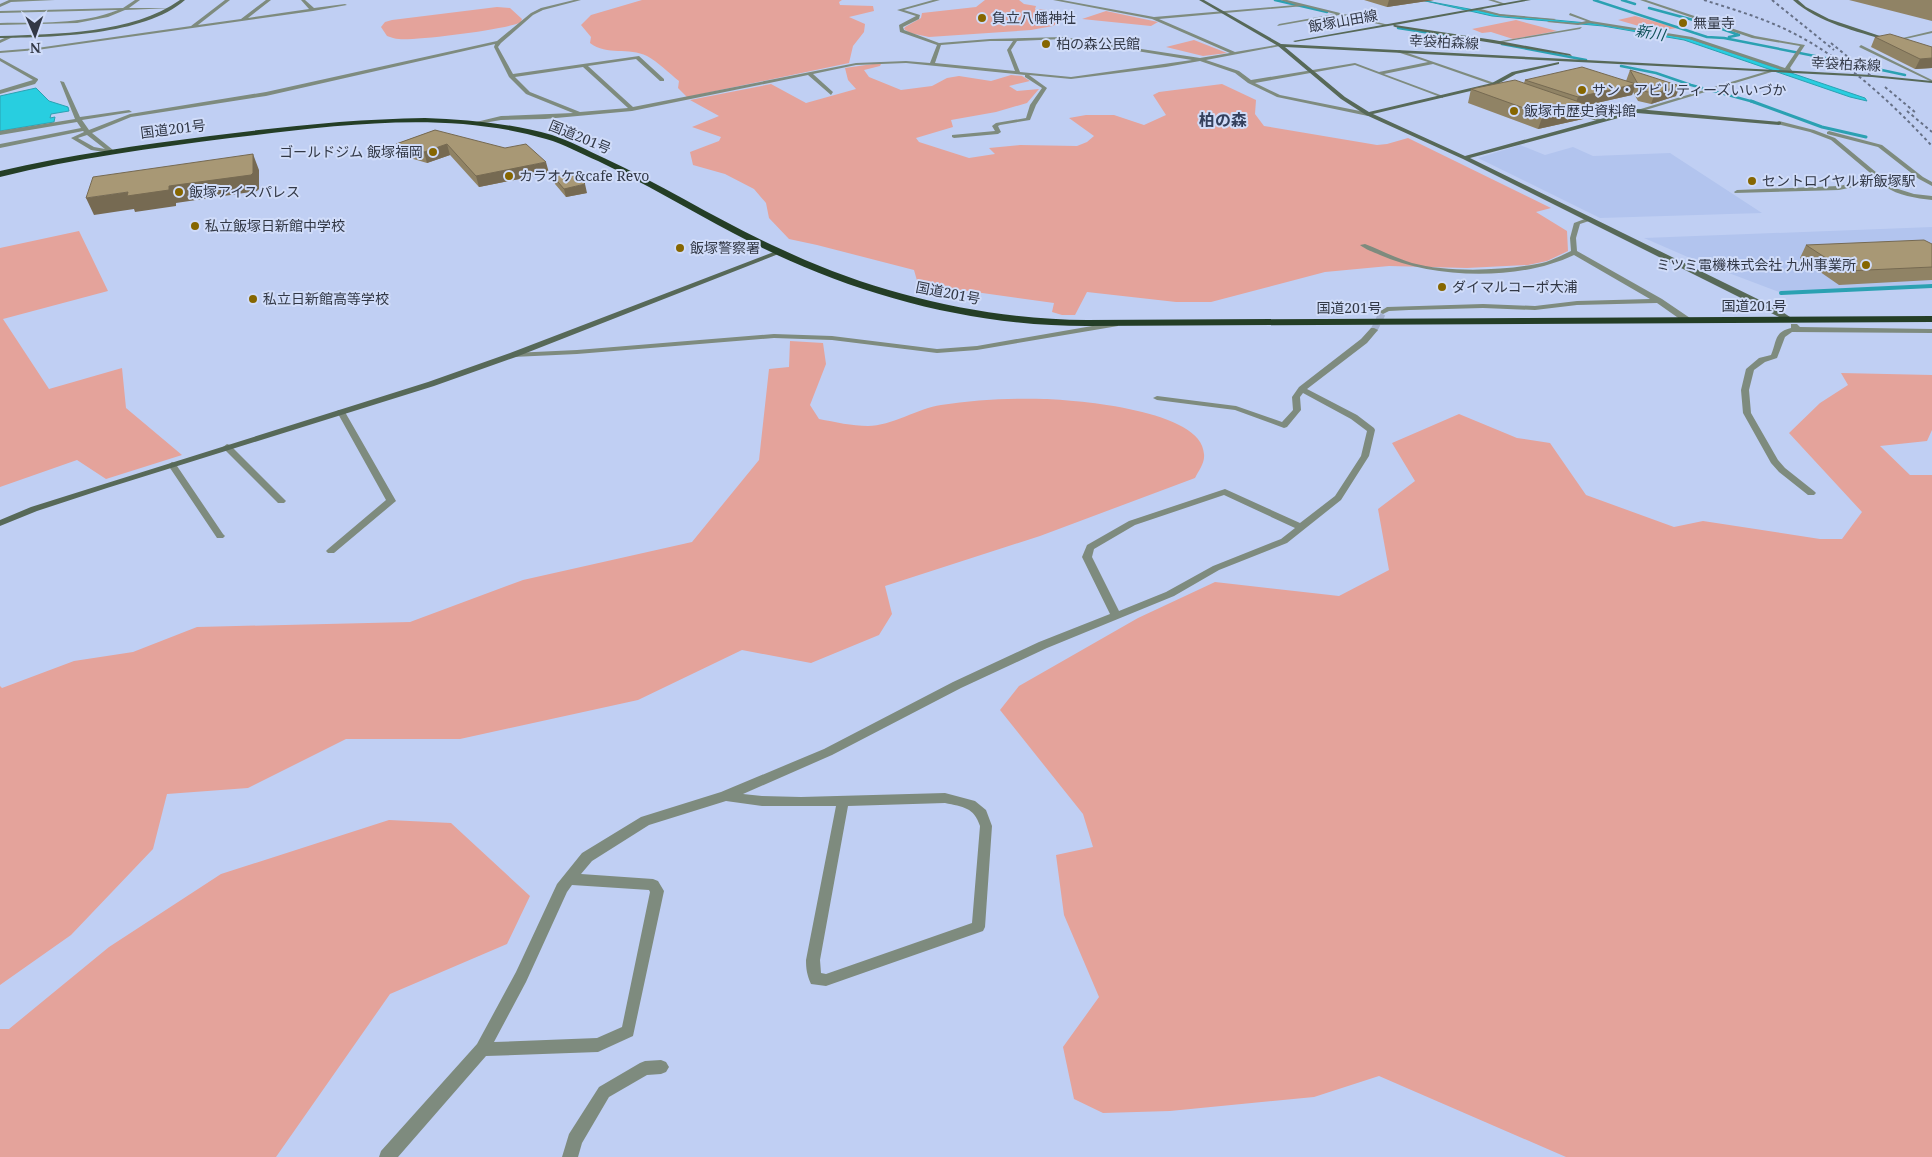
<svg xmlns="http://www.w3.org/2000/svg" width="1932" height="1157" font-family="'Noto Serif','Noto Sans JP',serif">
  <rect width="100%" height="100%" fill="#c0cff3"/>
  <path fill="#b2c4ee" d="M1520,145L1545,155L1573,147L1593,156L1670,153L1762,213L1600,218L1478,158Z
    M1932,227V284L1779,292L1697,261L1644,238Z"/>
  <path fill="#e4a39b" d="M642,0H842L839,2L840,5L873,6L874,11L849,17L865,24L864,32L853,46L849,63L687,97L678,88L679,81C669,73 658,62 647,56C629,47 607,56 590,43L591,37L581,25L591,15Z
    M985,0H1019L1024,4L1036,6L1035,9L1047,10L1061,21L1053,26L1031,30L929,37L910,33L904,29L905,27L921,18L922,13L976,7Z
    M497,7L510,8L522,19L521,22C511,29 413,41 399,39C395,39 391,37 387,36L381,27L385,22L392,20Z
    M1106,11L1158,22L1151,26L1082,19Z
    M1635,16L1678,28L1656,31L1618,20Z
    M1516,20L1557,31L1513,39L1491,32L1482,33L1472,29Z
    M1194,40L1227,53L1203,56L1166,47Z
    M873,64H881L880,66L864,70L869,77L901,90L932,86L947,78L959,76L991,81L1011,75L1022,76L1030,81L1009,86L1017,91L1039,89L1027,103L996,112L951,120L953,127L916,138L919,142L969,158L995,154L989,148L1020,145L1077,146L1087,142L1094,136L1069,118L1086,115H1114L1144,125L1166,115L1153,95L1159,92L1222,84L1256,100L1255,114L1264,126L1377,145L1387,144L1408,138L1551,208L1536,212L1567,231L1568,251L1547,261L1528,265L1467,268L1389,266L1325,272L1211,302H1176L1087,292L1075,315H1062L1052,312L1054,303L918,284L914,270L817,245L789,239L769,218L766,203L754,189L725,174L693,165L690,152L719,141L721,137L692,127L719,116L690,100L771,84L806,103L856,89L848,80L845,68Z
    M79,231L108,291L3,319L49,389L122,368L126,408L182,455L106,479L77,460L0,487V248Z
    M790,341L823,343L826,364L810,405L819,419C835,422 852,426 868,426C891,426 919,408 941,405C974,400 1011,398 1044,399C1076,400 1203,410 1204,454C1205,463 1199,470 1195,478L1040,536L885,586L892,614L879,635L811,663L742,650L638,700L460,739H346L248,788L167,794L153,849L71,935L0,985V686L2,688L74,661L133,652L197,627L410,622L523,580L692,542L759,460L769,369L789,367Z
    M1841,373L1932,375V430L1927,441L1880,446L1910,475H1932V1157H1566L1379,1076L1314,1097L1170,1111L1103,1113L1074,1099L1063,1047L1099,997L1064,915L1056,855L1093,847L1083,814L1000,710L1019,686L1138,618L1215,582L1339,596L1389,570L1378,509L1415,481L1392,443L1459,414L1517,438L1550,443L1586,495L1674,527L1703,521L1820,539H1842L1862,512L1789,433L1820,403L1848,385Z
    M389,820L451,823L530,896L507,944L390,994L276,1157H0V1029H9L109,947L221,874Z"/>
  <path fill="#28cee0" stroke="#2ba1b2" d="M1421,0L1501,15L1598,24L1688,38L1865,98L1867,101L1850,97L1684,40L1603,26L1492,16Z
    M36,88L49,101L68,107L69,111L51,114L50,118L55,117L54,122L0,131V96Z"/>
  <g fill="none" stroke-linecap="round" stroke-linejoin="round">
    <path stroke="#2ba1b2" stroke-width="2.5" d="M1275,0L1327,12
      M1594,0L1707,37L1724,38L1835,60
      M1622,0L1635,4
      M1649,8L1708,24L1739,35L1729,37
      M1398,28L1443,35
      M1502,44L1586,60
      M1621,66L1656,73L1691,85L1754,102
      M1863,66L1905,75"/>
    <path stroke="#2ba1b2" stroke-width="3" d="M1751,101L1822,127L1866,137"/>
    <path stroke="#2ba1b2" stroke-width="4" d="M1781,293L1932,286"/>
    <path stroke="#a4b1d0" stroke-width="7" stroke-dasharray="7 4" stroke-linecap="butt" d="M1374,330L1383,312"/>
    <path fill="#7e8b7e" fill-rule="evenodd" d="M9,0H55L11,2L0,7V4Z
      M135,0H140L129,8H173L125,10L108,17L77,23L0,25V23C39,22 81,25 118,10L0,13V11L123,8Z
      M225,0H230L198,25L241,19L266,0H271L248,18L309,9L301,0H305L314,8L345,4L347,5L313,11L37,50L0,53V51L37,48L191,26Z
      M574,0H581L543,10L533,15L501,43L498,47L513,74L639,56L664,79V81H660L636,59L588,66L633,107L856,63L906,61L930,63L937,45L900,32L899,25L916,16L897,10L933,0H940L904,10L920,15L919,19L903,27L904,30L939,43L990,39L1063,37L1200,58L1230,53L1152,19L1053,0H1062L1154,17L1296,5L1280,0H1287L1389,25L1387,26L1339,15L1277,26L1279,24L1335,14L1304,6L1159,19L1235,52L1282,44L1280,46L1206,60L1239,71L1251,80L1355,63L1379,72L1428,62L1397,52L1399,50L1506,87L1502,88L1433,64L1384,74L1443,96V98L1355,65L1255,83L1280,95L1370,113V115L1368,116L1277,97L1248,83L1235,73L1200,61L1166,67L1071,79L1029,75L1047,88L1036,105L1030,120L1000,125L998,126L1001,132L998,134L954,138L952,137V135L995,131L992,126L996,123L1026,118L1030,105L1042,88L1025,77V75L906,63L856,65L813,74L833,92L831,95L808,75L632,111L545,119L501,120L472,125V123L501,116L573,113L526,94L509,77L494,47L495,44L266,96L131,117L92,133L113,150L114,151L111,153L91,150L71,138L84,132L83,131L0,148V144L81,128L77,122L0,135V131L75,119L60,81L64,82L80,117L129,110L132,112L82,120L89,130L130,114L266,92L497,41L531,13L541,8ZM1063,39L1192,60L1071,77L1020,72L1011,50L1017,41ZM990,41H1013L1007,50L1015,71L935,63L941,45ZM583,67L628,108L580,112L530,92L515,77ZM87,135L105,149L94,147L78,138Z
      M1488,0H1494L1506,4L1504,5Z
      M1640,0H1646L1755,36L1805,45L1790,68L1793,72L1791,73L1689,39L1590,23L1578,25L1547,22L1549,21L1578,23L1586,21L1569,15L1570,13L1591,21L1692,37L1785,68L1800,46L1752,38Z
      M1477,8L1500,14L1556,19L1554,20L1500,16L1476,10Z
      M1582,27L1580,29L1497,43L1495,42Z
      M1932,31V33L1892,42L1890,41Z
      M9,36L13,37L0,43V40Z
      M1861,45L1932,80V82L1859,47Z
      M0,58L38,79V80L35,84L0,94V90L33,80L0,61Z
      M1771,70L1775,71L1639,112L1634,111Z
      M1570,110H1574L1605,121L1600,122L1570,112Z
      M1779,121L1814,130L1835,138L1895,188L1914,194L1932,196V200C1916,198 1898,196 1885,186H1858L1839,190L1735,193L1734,192L1737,190L1839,186L1858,182H1881L1831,140L1810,132L1777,124V122Z
      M1829,131L1882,145L1923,177L1932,182V186L1919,179L1878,147L1827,134V132Z
      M1590,217L1593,219L1592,220L1580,224L1576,238L1577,251L1662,299L1690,318V322H1684L1657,303L1577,305L1535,310L1483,308L1409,310L1389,311L1383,314L1379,312L1387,307L1483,304L1535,306L1577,301L1650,299L1574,255C1520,281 1434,279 1380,255C1373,252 1365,249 1360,245L1365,244C1380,250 1396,258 1412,263C1449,273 1508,271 1546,262C1554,259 1563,255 1571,251L1570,238L1574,223Z
      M1115,322H1118V326L977,350L937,353L832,340L774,338L577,354L513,357L509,355L513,353L577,350L774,334L832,336L937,349L977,346Z
      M1791,324H1797L1800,327L1932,329V333L1792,332L1785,337L1777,358L1765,362L1754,370L1749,390L1751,413L1778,460L1785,468L1814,491L1816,493L1814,495H1808L1779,472L1771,463L1743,413L1741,390L1746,369L1759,358L1771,355C1777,341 1774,332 1791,328Z
      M1371,328H1374L1378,330L1367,343L1307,389L1357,415L1374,428L1375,430L1369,456L1341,500L1287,543L1219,570L1174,596L1047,648L961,688L832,755L743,794L762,796L801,797L945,793L975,801L986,810L992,826L985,927L983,931L826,986L811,984C807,975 806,969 806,960L836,806H762L726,801L649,825L592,861L581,874L653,879L658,881L664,891L633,1036L598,1052L486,1056L398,1157H379L381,1151L477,1044L516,972L557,884L582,853L641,817L721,792L824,749L953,682L1039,642L1110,614L1082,557L1087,545L1129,521L1225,489L1300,523L1335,496L1361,456L1367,431L1351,419L1303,393L1300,397L1301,410L1287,427L1284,428L1235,410L1157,400L1153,398L1157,396L1236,406L1282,422L1293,410L1292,397L1299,387L1361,339ZM1224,495L1295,528L1281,539L1213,566L1166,592L1119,611L1092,557L1094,549L1135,525ZM945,803C963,807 974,807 980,826L972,923L826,974L821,973L820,960L848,806ZM572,885L649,890L650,892L622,1027L597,1038L494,1042L526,982L567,892Z
      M338,410H344L345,412L396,501L334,553H328L326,551L328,549L386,500L337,412Z
      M227,444L230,445L286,501L284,503H278L224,449L223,447Z
      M172,462L175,463L223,534L225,536L223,538H217L168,465Z
      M661,1060L666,1062L669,1067L666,1072L661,1074L647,1075L609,1097L582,1143L578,1157H562L569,1134L599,1087L640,1063L645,1061Z"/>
    <path fill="#576958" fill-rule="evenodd" d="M180,0H185C144,36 52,37 0,38V36C57,34 132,34 180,0Z
      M1199,0H1204L1281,44L1872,75L1932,81V83L1872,77L1285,47L1345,97L1369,112L1492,83L1512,72L1559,62V64L1516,74L1496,85L1373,114L1465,156L1637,109L1781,122V124L1779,125L1637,113L1470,158L1778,309L1790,317V321H1787L1463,159L1366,115L1341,99L1278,46Z
      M1522,0H1531L1395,25L1494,40L1570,54L1572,56L1395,27L1393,26L1394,25L1295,42L1293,41Z
      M1793,0H1798L1806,7L1829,19L1892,40L1888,41C1856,31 1819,23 1793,0Z
      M779,250L782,252L781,253L516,357L434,386L107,488L37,511L0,526V520L31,507L428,382L510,353Z"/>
    <path fill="#243e26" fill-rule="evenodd" d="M425,118C468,120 511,123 552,135C570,141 587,150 604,158C665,186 722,223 783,250C877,294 982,319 1087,320L1932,316V322L1087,326C963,326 841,291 733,233C688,209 644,183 598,161C581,154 564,144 546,139C444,109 332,126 230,138C152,148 76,158 0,177V171C69,155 139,145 210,136C281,127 353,119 425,118Z"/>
    <path stroke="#667086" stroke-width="2" stroke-dasharray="3 3" stroke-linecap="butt" d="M1704,0C1732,9 1760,17 1787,30C1843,57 1890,101 1932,146
      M1772,0L1834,50
      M1831,43L1871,76
      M1885,87L1916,113
      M1907,111L1932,132"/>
  </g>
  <path fill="#908365" d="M1364,0H1434L1387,7Z
    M1849,0H1932V21Z
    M1875,37L1932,47V68L1915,69L1871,47Z
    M1630,70L1676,96L1651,104L1638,101L1633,92L1632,95L1588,105L1583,119L1538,129L1468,103L1471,89L1524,83L1525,80L1626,81Z
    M435,130L549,173L479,187L450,155L427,163L400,155L396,144Z
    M553,176L587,193L566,197L555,184Z
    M1932,244V280L1839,285L1800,258L1806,245Z"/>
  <path fill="#766a52" d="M1389,0H1434L1387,7Z
    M1932,58V68L1915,69L1920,59Z
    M1636,84L1632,95L1587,105H1588L1583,119L1538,129L1543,115L1574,108L1578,97Z
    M1680,86L1676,96L1651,104L1655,93Z
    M447,144L450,155L427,163L424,152Z
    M253,154L259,170V189L257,191L176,203V206L135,212L134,209L94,215L86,198L169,186Z
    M546,162L549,173L479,187L476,176Z
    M585,184L587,193L566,197L564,189Z"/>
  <path fill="#a89875" stroke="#766a52" d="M1890,34L1932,47V58L1920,59L1875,37Z
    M1582,67L1636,84L1578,97L1525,80Z
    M1630,70L1680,86L1655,93L1642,91Z
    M1515,80L1588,105L1543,115L1471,89Z
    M435,130L505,148L526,144L546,162L476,176L447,144L424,152L396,144Z
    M253,154V173L251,175L169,186V190L127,196L128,192L86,198L93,177Z
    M573,172L585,184L564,189L553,176Z
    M1924,240L1932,244V267L1846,271L1806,245Z"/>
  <g fill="#866600" stroke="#d0dcf9" stroke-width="2">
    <circle cx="982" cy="18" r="5"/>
    <circle cx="1683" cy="23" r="5"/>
    <circle cx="1046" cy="44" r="5"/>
    <circle cx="1582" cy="90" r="5"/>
    <circle cx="1514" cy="111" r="5"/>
    <circle cx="433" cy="152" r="5"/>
    <circle cx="509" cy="176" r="5"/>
    <circle cx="1752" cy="181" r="5"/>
    <circle cx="179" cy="192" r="5"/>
    <circle cx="195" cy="226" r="5"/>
    <circle cx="680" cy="248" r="5"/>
    <circle cx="1866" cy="265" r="5"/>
    <circle cx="1442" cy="287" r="5"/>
    <circle cx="253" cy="299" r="5"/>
  </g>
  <g text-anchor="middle" stroke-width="4" stroke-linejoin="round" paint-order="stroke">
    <g font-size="14" fill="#323846" stroke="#d0dcf9" text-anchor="start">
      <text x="992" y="23">負立八幡神社</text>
      <text x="1693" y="28">無量寺</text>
      <text x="1056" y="49">柏の森公民館</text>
      <text x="1592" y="95">サン・アビリティーズいいづか</text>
      <text x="1524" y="116">飯塚市歴史資料館</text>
      <text x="423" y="157" text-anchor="end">ゴールドジム 飯塚福岡</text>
      <text x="519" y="181">カラオケ&amp;cafe Revo</text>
      <text x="1762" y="186">セントロイヤル新飯塚駅</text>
      <text x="189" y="197">飯塚アイスパレス</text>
      <text x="205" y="231">私立飯塚日新館中学校</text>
      <text x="690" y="253">飯塚警察署</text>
      <text x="1856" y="270" text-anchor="end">ミツミ電機株式会社 九州事業所</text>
      <text x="1452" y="292">ダイマルコーポ大浦</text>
      <text x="263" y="304">私立日新館高等学校</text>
    </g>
    <g font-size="14" fill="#323846" stroke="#d0dcf9">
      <text transform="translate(1343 21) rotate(-10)" y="5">飯塚山田線</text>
      <text transform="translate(1444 42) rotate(3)" y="5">幸袋柏森線</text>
      <text transform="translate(1846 64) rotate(3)" y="5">幸袋柏森線</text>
      <text transform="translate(173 129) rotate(-7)" y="5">国道201号</text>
      <text transform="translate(580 137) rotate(22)" y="5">国道201号</text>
      <text transform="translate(948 293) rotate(11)" y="5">国道201号</text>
      <text x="1754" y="311">国道201号</text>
      <text x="1349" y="313">国道201号</text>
    </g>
    <g font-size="15" font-style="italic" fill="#0f5158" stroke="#d0dcf9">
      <text transform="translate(1650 33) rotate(9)" y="5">新川</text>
    </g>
    <g font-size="16" font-weight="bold" fill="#34405d" stroke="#d0dcf9">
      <text x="1223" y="126">柏の森</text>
    </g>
  </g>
  <g transform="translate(35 35) rotate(178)" stroke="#d0dcf9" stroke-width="4" paint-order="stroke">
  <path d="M0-4L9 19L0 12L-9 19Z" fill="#323846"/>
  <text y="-8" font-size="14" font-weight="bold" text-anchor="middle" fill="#323846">N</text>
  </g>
</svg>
